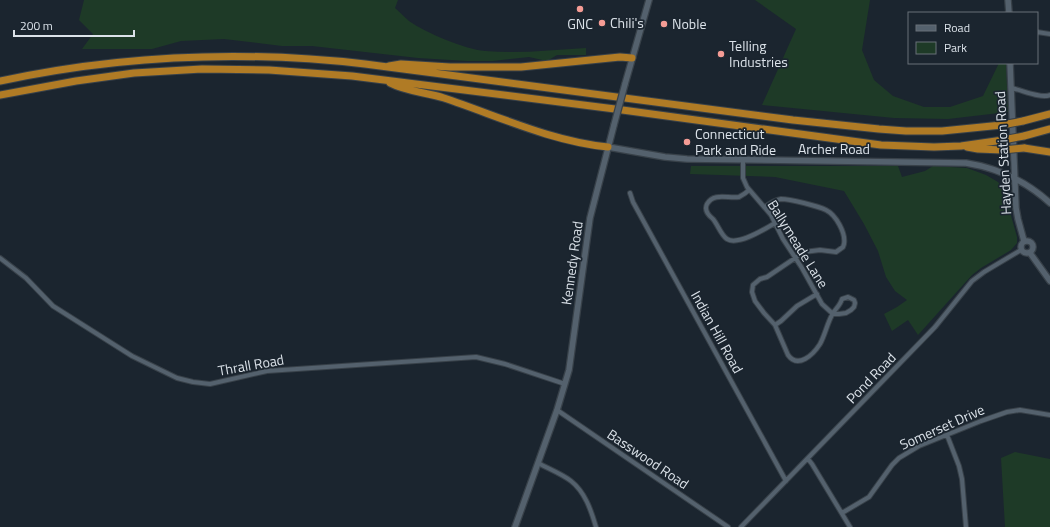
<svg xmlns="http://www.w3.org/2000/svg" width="1050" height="527" font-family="'Titillium Web',sans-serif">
  <rect width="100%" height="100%" fill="#1b252f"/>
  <path fill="#1e3a27" d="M84,0H398L395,8C400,12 404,17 409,21C426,33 464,49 485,51C518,54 553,50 586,48V55H557L547,61L529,57L493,61H467L418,58L312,46H282L224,39L181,41L152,49H82L93,34L79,20Z
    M755,0H870L862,50L874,80L893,96L924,107H950L983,96L999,63H1006L1008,112L948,119L894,118L762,105L796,29Z
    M691,166H898L902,177L925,171L933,166L967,168L986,175L998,182L1005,192L1008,199L1010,212L1017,237V243L1011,250L981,268L972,275L918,335L908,320L892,331L884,314L897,307L907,300L895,291L886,277L878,251L864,224L844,191L775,177L690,174Z
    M1015,452L1050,459V527H1005L1001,458Z"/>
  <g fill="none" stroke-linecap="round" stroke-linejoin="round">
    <defs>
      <path id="street" d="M1037,32L1050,34
        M1011,88C1022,90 1041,99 1050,95
        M743,160V178L747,187L771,215L783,239L802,268L822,304L833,314H839L846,313L851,310L854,307L855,303L854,300L848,297L842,299C840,306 835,309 832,315C827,324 825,335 820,344C813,355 798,369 788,355L775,325L764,313L755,301L752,292L753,285L760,279L767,277L804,252L820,250L836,252L843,247L844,244C846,233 836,215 826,210C818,206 790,199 781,199C775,200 769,204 765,207
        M749,190C746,193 743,195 739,197C729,199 714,192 707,204C704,210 708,215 713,219C718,225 721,235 727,239C738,246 765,229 775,223
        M630,193L633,202L786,481
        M0,258L26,278L53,306L132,356L177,378L193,382L210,384L267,371L476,357L505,364L565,384
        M775,325L781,321L797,306L817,294
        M557,410L728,527
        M947,435L959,466L962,479L966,527
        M808,459L812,464L850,527
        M538,463C549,469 562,474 571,481C585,492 591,510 596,527
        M842,513L869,497L892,465L899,458L919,446L981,421L1007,412L1020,410L1050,415
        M741,527L935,327L972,281L984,272L1021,250"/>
      <path id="secondary" d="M1008,0L1009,13
        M1010,63L1016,208L1018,219L1024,241
        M625,84L649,0
        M608,147L665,157L687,159L966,163C998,168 1026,181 1050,203
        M1021 247a6 6 0 1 1 12 0a6 6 0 1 1-12 0Z
        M1030,253L1050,281
        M515,527L557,410L569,370L590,218L614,125"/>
      <path id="highway" d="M389,66L401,64L450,67H521L620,57L632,58
        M0,81C121,55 242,50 365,64L793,120L879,129L906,131H942L1002,125
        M390,83C407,92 426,92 444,98C498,116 550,141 608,147
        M0,95L76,81L134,73L202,69L269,70L352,76L615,109L881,145L934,147L961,146L1003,140
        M1023,121L1050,114
        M1024,136L1050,129
        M967,147L978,149L1003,150
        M1024,148L1050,152"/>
    </defs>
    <use href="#street" stroke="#384149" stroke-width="6"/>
    <use href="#secondary" stroke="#384149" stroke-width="8"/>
    <use href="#highway" stroke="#384149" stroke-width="9"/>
    <use href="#street" stroke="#54616d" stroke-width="4"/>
    <use href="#secondary" stroke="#54616d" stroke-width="5.5"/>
    <use href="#highway" stroke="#b07b25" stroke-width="7"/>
    <defs>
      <path id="secondary-bridge" d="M614,125L625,84"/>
      <path id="highway-bridge" d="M1002,125L1023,121
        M1003,140L1024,136
        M1003,150L1024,148"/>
    </defs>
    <use href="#secondary-bridge" stroke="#384149" stroke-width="8" stroke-linecap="butt"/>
    <use href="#highway-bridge" stroke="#384149" stroke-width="9" stroke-linecap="butt"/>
    <use href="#secondary-bridge" stroke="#54616d" stroke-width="5.5"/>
    <use href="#highway-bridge" stroke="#b07b25" stroke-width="7"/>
  </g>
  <g fill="#f59c95" stroke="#1b252f" stroke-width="1.5">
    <circle cx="580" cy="9" r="4"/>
    <circle cx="602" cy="23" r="4"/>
    <circle cx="664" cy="24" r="4"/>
    <circle cx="721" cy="54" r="4"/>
    <circle cx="687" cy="142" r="4"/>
  </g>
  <g text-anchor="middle" stroke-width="3.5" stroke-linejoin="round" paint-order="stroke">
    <g font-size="14" fill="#dbe2e9" stroke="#1b252f" text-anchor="start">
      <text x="610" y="28">Chili's</text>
      <text x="580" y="29" text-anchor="middle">GNC</text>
      <text x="672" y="29">Noble</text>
      <text x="729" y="51">Telling<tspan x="729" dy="16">Industries</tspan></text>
      <text x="695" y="139">Connecticut<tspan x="695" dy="16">Park and Ride</tspan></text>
    </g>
    <g font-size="14" fill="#dbe2e9" stroke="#1b252f">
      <text x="834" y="154">Archer Road</text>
      <text transform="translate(1003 153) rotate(-93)" y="5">Hayden Station Road</text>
      <text transform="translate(798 244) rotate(58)" y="5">Ballymeade Lane</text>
      <text transform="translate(572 263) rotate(-82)" y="5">Kennedy Road</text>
      <text transform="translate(717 332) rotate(61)" y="5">Indian Hill Road</text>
      <text transform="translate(251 365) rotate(-10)" y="5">Thrall Road</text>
      <text transform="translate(871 378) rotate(-46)" y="5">Pond Road</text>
      <text transform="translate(942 427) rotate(-24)" y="5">Somerset Drive</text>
      <text transform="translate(648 459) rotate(34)" y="5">Basswood Road</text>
    </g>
  </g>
  <rect x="908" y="12" width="130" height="52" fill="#1b252f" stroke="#687179"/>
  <rect x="916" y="25" width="20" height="6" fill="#54616d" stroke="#687179"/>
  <text x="944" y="32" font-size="12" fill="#dbe2e9">Road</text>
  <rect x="916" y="42" width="20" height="12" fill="#1e3a27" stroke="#687179"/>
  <text x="944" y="52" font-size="12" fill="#dbe2e9">Park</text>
  <path d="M14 30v6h120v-6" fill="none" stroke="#dbe2e9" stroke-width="2"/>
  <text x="20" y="30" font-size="12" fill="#dbe2e9" stroke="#1b252f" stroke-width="3" paint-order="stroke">200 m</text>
</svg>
